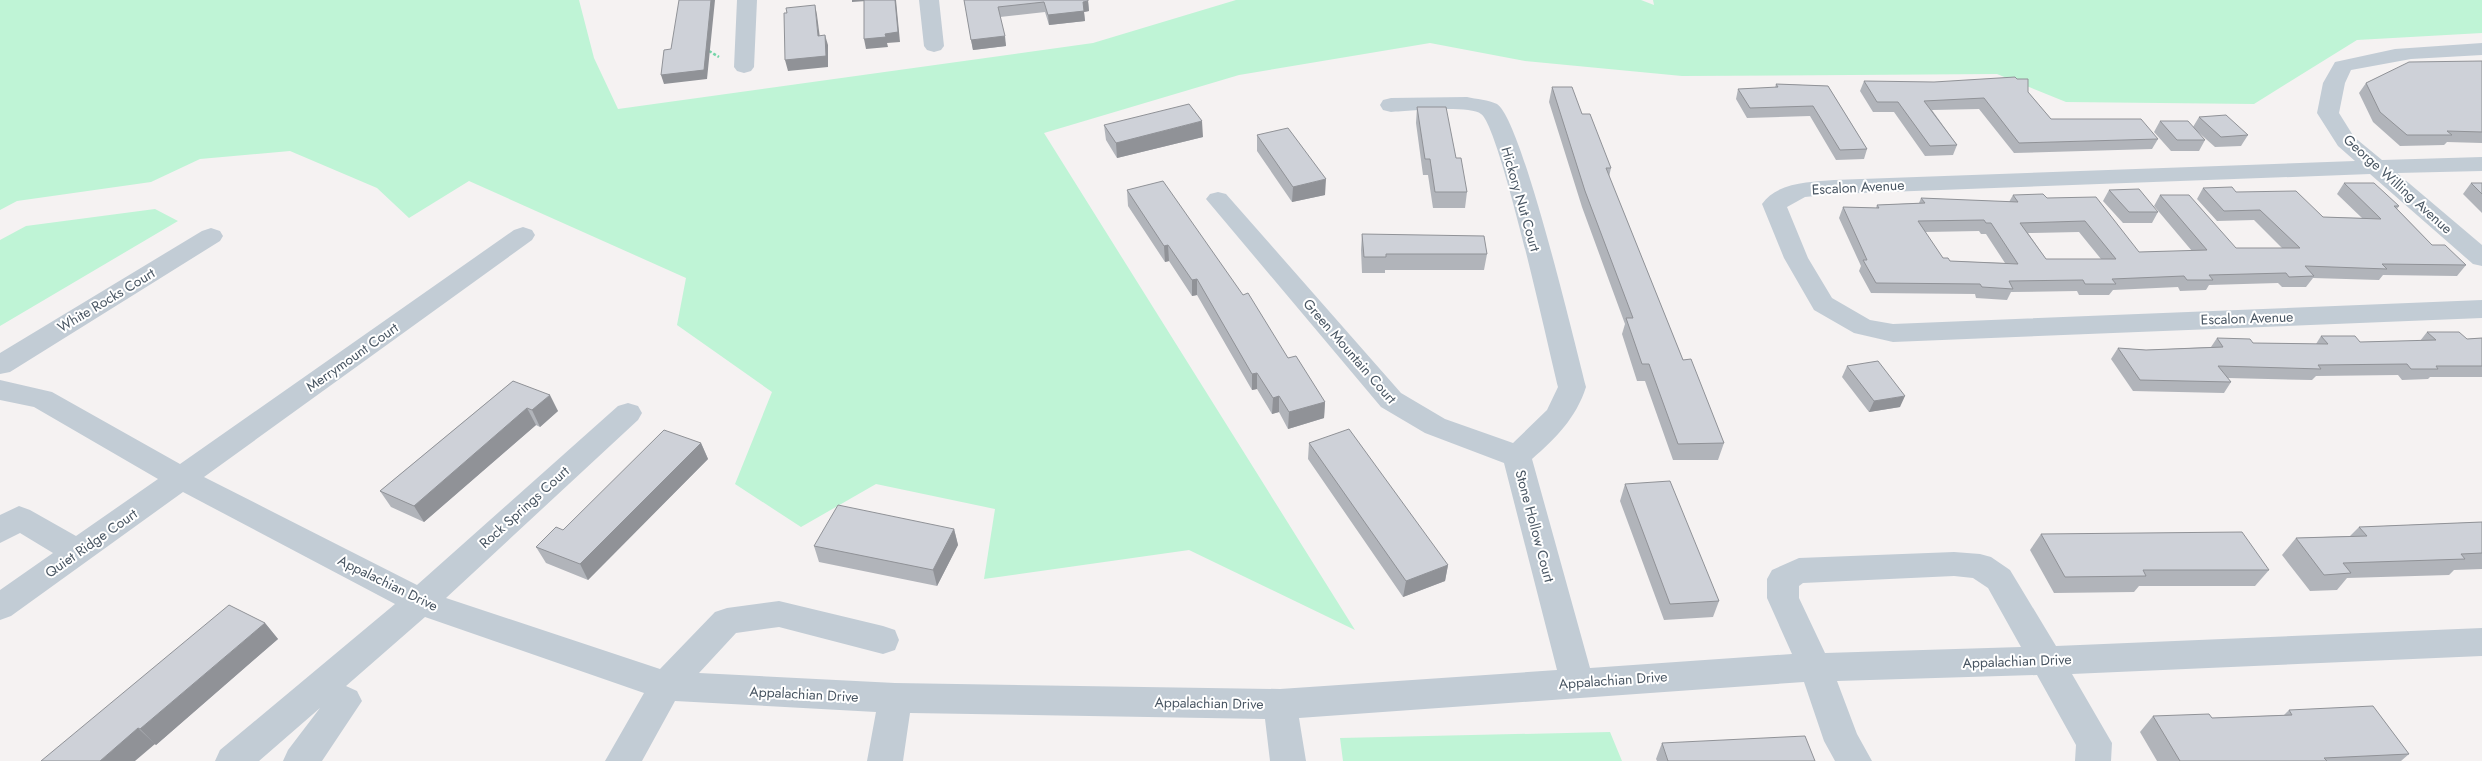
<svg xmlns="http://www.w3.org/2000/svg" width="2482" height="761" font-family="Jost,sans-serif">
  <rect width="100%" height="100%" fill="#f5f2f2"/>
  <path fill="#bff4d6" d="M0,0H579L594,58L618,109L1093,43L1236,0H1641L1654,5L1653,0H2482V33L2357,40L2254,104L2066,102L1997,74L1682,76L1525,61L1430,43L1239,75L1044,133L1355,630L1189,550L984,579L995,509L876,484L801,527L735,484L772,392L677,325L686,278L469,181L409,218L377,188L290,151L200,159L151,182L17,201L0,210Z
    M155,209L178,221L0,326V240L26,226Z
    M1610,732L1622,761H1343L1340,738Z"/>
  <g fill="none" stroke-linecap="round" stroke-linejoin="round">
    <path stroke="#74d5a9" stroke-width="2.5" stroke-dasharray="3 2" stroke-linecap="butt" d="M709,51L719,57"/>
    <path fill="#c2ccd5" fill-rule="evenodd" d="M737,0H757L754,67L751,71L744,73L737,71L734,67Z
      M919,0H939L944,46L941,50L934,52L927,50L924,46Z
      M2482,43V55L2411,59L2351,70L2345,83L2339,113L2354,137L2382,160L2482,157V171L2397,173L2482,245V266L2473,264L2370,174L1834,194L1805,197L1787,207L1808,258L1832,298L1870,320L1893,324L2482,300V318L1893,342L1854,333L1814,310L1784,258L1762,204C1777,182 1811,182 1834,180L2355,161L2338,146L2317,113L2323,83L2335,62L2395,49Z
      M1467,97C1476,99 1489,100 1497,104C1522,120 1575,345 1586,387C1576,418 1556,438 1532,459L1590,668L1792,654L1767,598V579L1772,570L1799,558L1954,552L1980,554L1991,557L2010,570L2056,646L2482,628V656L2072,674L2112,743L2111,761H2075L2076,745L2037,675L1837,681L1857,734L1872,761H1835L1824,741L1804,682L1299,718L1306,761H1270L1265,719L910,713L903,761H867L876,712L675,701L642,761H605L644,693L425,617L346,686L357,691L362,701L322,761H283L288,750L320,708L259,761H215L220,750L395,604L183,492L11,616L0,620V590L53,553L20,533L0,543V515L19,506L30,510L76,536L158,479L34,407L0,400V380L52,392L180,464L514,230L523,227L532,230L535,235L532,240L204,477L417,585L618,406L628,403L638,406L642,413L638,420L446,598L660,669L715,612L727,608L779,601L883,626L895,630L899,640L895,650L883,654L779,627L736,633L699,673L895,683L1280,689L1557,670L1504,463L1425,433L1381,407L1206,199L1210,194L1218,192L1226,194L1401,393L1445,419L1513,443L1547,410L1558,387C1549,351 1500,126 1481,114C1469,105 1409,111 1391,112L1383,110L1380,105L1383,100L1391,98ZM1954,576L1973,578L1988,588L2021,647L1825,653L1799,598V586L1803,583Z
      M211,228L220,231L223,236L220,241L10,372L0,374V353L202,231Z"/>
  </g>
  <path fill="#b1b4ba" fill-rule="evenodd" d="M964,0H1088L1089,11L1084,12L1085,21L1049,25L1045,12L1000,17L1006,46L973,50Z
    M2482,61V143L2447,142L2444,145L2400,146L2373,122L2359,93L2366,83Z
    M1864,81L2028,92L2051,119L2158,139L2152,149L2014,153L1979,109L1932,110L1957,145L1953,155L1925,156L1894,112H1873L1860,91Z
    M1776,84L1828,86L1867,149L1864,159L1836,160L1810,116L1747,118L1736,99L1738,89L1775,88Z
    M1552,87L1582,114L1611,168L1609,177L1683,360L1724,443L1718,460H1673L1645,381H1637L1622,334L1625,324L1582,207L1549,102Z
    M1417,107L1456,158L1467,192L1465,208H1433L1428,175H1423L1416,123Z
    M2199,117L2248,135L2241,146L2215,147L2197,131L2205,140L2199,151H2171L2154,132L2160,121L2193,127Z
    M1104,125L1203,137L1117,158L1106,140Z
    M1257,135L1325,195L1292,202L1257,151Z
    M2344,183L2399,206L2397,209L2432,245L2466,265L2457,276L2383,275L2379,280L2313,278L2306,287H2282L2278,283L2209,285L2206,290L2180,291L2178,287L2113,290L2109,295H2079L2077,291L2011,292L2007,300L1976,298L1975,294L1871,293L1859,271L1861,266L1839,218L1843,207L1876,208L1877,205L1919,203L1921,198L2009,202L2013,195L2047,198L2139,252L2192,251L2154,206L2160,195L2236,248H2282L2254,220L2217,221L2197,199L2203,188L2236,192L2323,217L2362,218L2337,194ZM1979,231L1981,234H1986L2005,263L1950,261L1943,258L1925,232ZM2079,232L2101,259H2046L2028,233Z
    M2471,183H2482V213L2463,194Z
    M1127,190L1243,295L1288,358L1325,402L1324,418L1288,429L1279,412L1272,414L1257,389L1252,390L1197,295L1192,296L1169,261L1165,262L1128,206Z
    M2109,190L2158,212L2152,223H2123L2103,201Z
    M1362,234L1487,254L1484,270H1385V273H1362L1361,250Z
    M2427,332L2467,339L2482,338V377H2430L2428,379L2402,380L2398,375L2316,376L2312,380L2228,378L2231,382L2224,393L2133,391L2111,359L2118,348L2146,350L2211,347L2217,338L2253,343L2316,344L2321,336L2360,342L2420,341Z
    M1847,366L1900,407L1869,412L1842,377Z
    M513,381L558,411L540,427L536,425L424,522L391,507L380,491Z
    M701,443L708,459L588,580L546,563L536,547Z
    M1309,443L1448,565L1445,581L1403,597L1308,459Z
    M1625,484L1719,601L1713,617L1664,620L1620,501Z
    M2482,522V569L2454,570L2449,575L2347,578L2337,590L2310,591L2282,555L2296,538L2350,536L2359,527Z
    M954,529L958,545L937,586L819,562L814,546Z
    M2041,534L2269,570L2255,586H2139L2134,592L2054,593L2030,550Z
    M265,623L278,639L156,745L155,744L41,761Z
    M2289,710L2409,754L2401,761H2157L2140,732L2153,716L2212,718L2284,715Z
    M1662,743L1815,761H1657L1656,759Z"/>
  <path fill="#909297" d="M711,0H715L707,79L664,84L661,75Z
    M852,0H865L866,1L852,2Z
    M895,0H896L900,42L887,43L888,47L866,49L864,39L885,34Z
    M1088,1L1089,11L1084,12L1085,21L1049,25L1048,15L1083,2Z
    M815,5L817,15L821,46L818,36Z
    M825,35L828,45V67L788,71L785,60Z
    M1005,36L1006,46L973,50L971,40Z
    M1202,121L1203,137L1117,158L1116,143Z
    M1326,179L1325,195L1292,202L1293,187Z
    M1168,245L1169,261L1165,262L1164,246Z
    M1197,279V295L1192,296V280Z
    M1257,373V389L1252,390V374Z
    M550,395L558,411L540,427L532,410Z
    M1279,396V412L1272,414L1273,398Z
    M1905,396L1900,407L1869,412L1874,401Z
    M1325,402L1324,418L1288,429L1289,412Z
    M527,408L536,425L424,522L414,506Z
    M701,443L708,459L588,580L580,564Z
    M954,529L958,545L937,586L933,570Z
    M1448,565L1445,581L1403,597L1406,581Z
    M265,623L278,639L156,745L140,729Z
    M138,728L155,744L135,761H100Z"/>
  <path fill="#ced1d8" stroke="#909297" fill-rule="evenodd" d="M679,0H711L704,70L661,75L664,50L671,49Z
    M864,0H895L898,32L885,34L886,37L864,39Z
    M964,0H1088V1L1083,2L1084,11L1048,15L1044,2L998,7L1005,36L971,40Z
    M815,5L818,36L825,35L826,56L785,60L784,13H787L786,8Z
    M2482,61V132L2447,131L2452,135H2407L2380,112L2366,83L2409,62Z
    M2015,77L2017,79H2028V92L2051,119H2141L2158,139L2019,143L1984,98L1924,101L1957,145L1930,146L1898,102H1877L1864,81L1934,82Z
    M1776,84L1828,86L1867,149L1840,150L1813,106L1750,108L1738,89L1778,87Z
    M1552,87H1572L1582,114H1590L1611,168H1606L1683,360L1691,359L1724,443L1678,444L1649,364H1642L1626,318H1633L1585,191Z
    M1189,104L1202,121L1116,143L1104,125Z
    M1417,107H1446L1456,158H1461L1467,192H1435L1430,159H1425Z
    M2226,115L2248,135L2221,137L2199,117Z
    M2160,121H2188L2205,140H2177Z
    M1288,128L1326,179L1293,187L1257,135Z
    M1163,181L1243,295L1248,293L1288,358L1296,356L1325,402L1289,412L1279,396L1273,398L1257,373L1252,374L1197,279L1192,280L1168,245L1164,246L1127,190Z
    M2344,183H2374L2399,206H2394L2432,245H2445L2466,265L2382,264L2387,269L2305,266L2314,276L2289,277L2286,273L2209,275L2213,280H2187L2184,276L2112,279L2116,284H2085L2083,280L2009,281L2013,289L1982,287L1980,284L1876,283L1863,260H1867L1843,207L1879,208L1877,205L1925,203L1921,198L2018,202L2013,195L2043,194L2047,198L2096,197L2139,252L2207,250L2160,195H2189L2236,248H2300L2260,210L2224,211L2203,188L2232,187L2236,192L2296,191L2323,217L2381,219ZM1984,220L1986,223H1991L2018,264L1950,261L1948,258H1943L1918,221ZM2085,221L2116,259H2046L2020,223Z
    M2471,183H2482V194Z
    M2139,189L2158,212H2129L2109,190Z
    M1362,234L1484,236L1487,254H1386V257H1364Z
    M2427,332H2459L2467,339L2482,338V366H2436L2438,369H2411L2407,364L2318,365L2321,369L2218,366L2231,382L2140,380L2118,348L2146,350L2223,347L2217,338L2250,339L2253,343L2328,344L2321,336H2355L2360,342L2436,340Z
    M1878,361L1905,396L1874,401L1847,366Z
    M513,381L550,395L532,410L527,408L414,506L380,491Z
    M1349,429L1448,565L1406,581L1309,443Z
    M664,430L701,443L580,564L536,547L556,527L563,530Z
    M1670,481L1719,601L1670,604L1625,484Z
    M838,505L954,529L933,570L814,546Z
    M2482,522V553L2461,554L2465,559L2343,563L2351,573L2324,575L2296,538L2367,536L2359,527Z
    M2242,532L2269,570H2143L2146,576L2065,577L2041,534Z
    M229,605L265,623L140,729L138,728L100,761H41Z
    M2373,706L2409,754L2324,758L2327,761H2180L2153,716L2209,714L2212,718L2292,715L2289,710Z
    M1805,736L1815,761H1668L1662,743Z"/>
  <g text-anchor="middle" stroke-width="4" stroke-linejoin="round" paint-order="stroke">
    <g font-size="14" fill="#485562" stroke="#fff">
      <text transform="translate(2398 184) rotate(42)" y="5">George Willing Avenue</text>
      <text transform="translate(1858 187) rotate(-3)" y="5">Escalon Avenue</text>
      <text transform="translate(1521 199) rotate(74)" y="5">Hickory Nut Court</text>
      <text transform="translate(106 300) rotate(-31)" y="5">White Rocks Court</text>
      <text transform="translate(2247 318) rotate(-2)" y="5">Escalon Avenue</text>
      <text transform="translate(1350 351) rotate(49)" y="5">Green Mountain Court</text>
      <text transform="translate(352 357) rotate(-35)" y="5">Merrymount Court</text>
      <text transform="translate(524 507) rotate(-42)" y="5">Rock Springs Court</text>
      <text transform="translate(1535 526) rotate(75)" y="5">Stone Hollow Court</text>
      <text transform="translate(91 543) rotate(-35)" y="5">Quiet Ridge Court</text>
      <text transform="translate(388 583) rotate(26)" y="5">Appalachian Drive</text>
      <text transform="translate(2017 661) rotate(-2)" y="5">Appalachian Drive</text>
      <text transform="translate(1613 680) rotate(-4)" y="5">Appalachian Drive</text>
      <text transform="translate(804 694) rotate(3)" y="5">Appalachian Drive</text>
      <text transform="translate(1209 703) rotate(1)" y="5">Appalachian Drive</text>
    </g>
  </g>
</svg>
